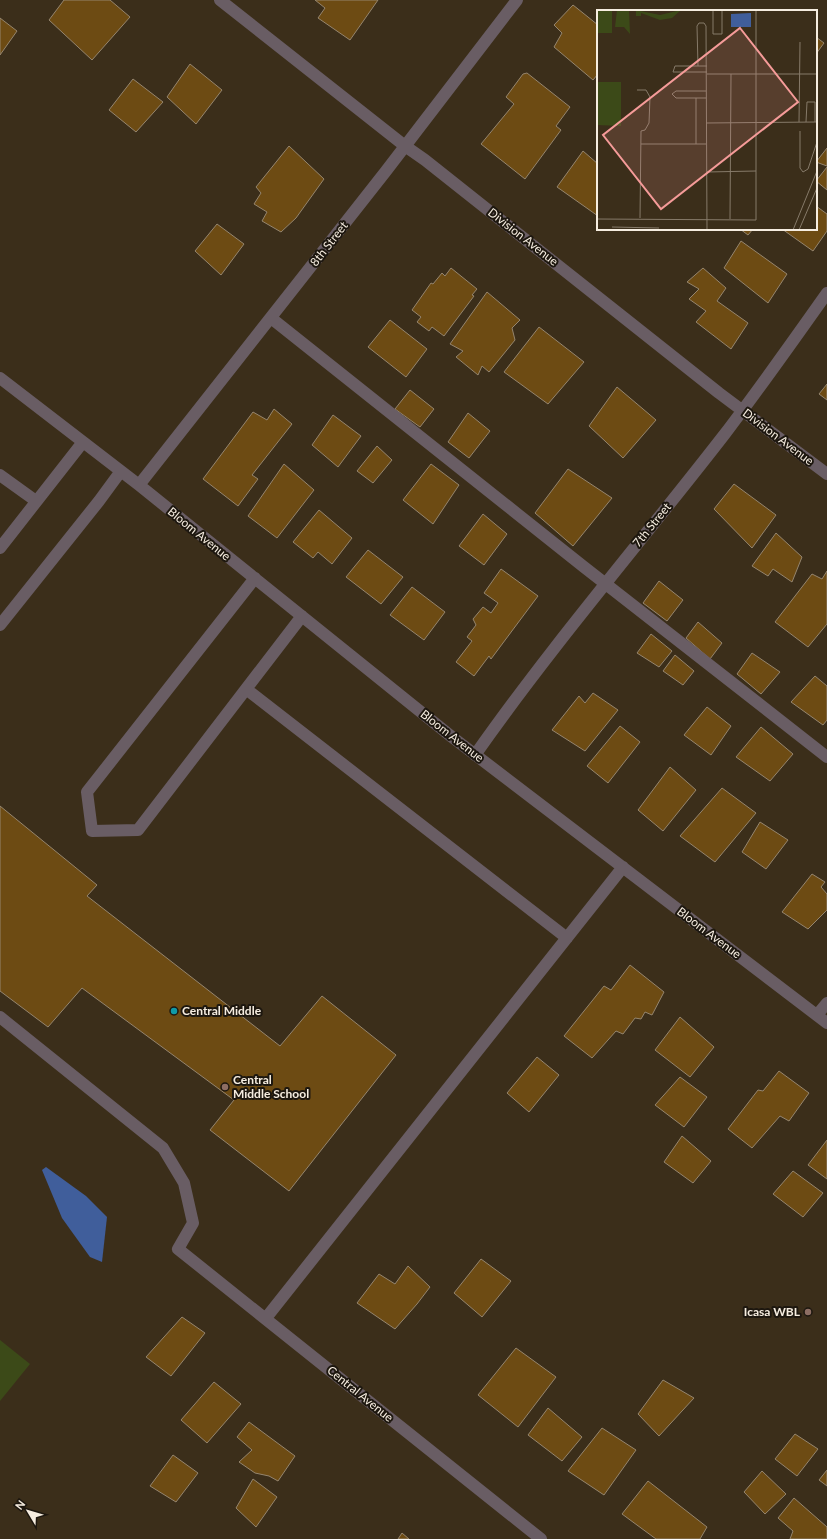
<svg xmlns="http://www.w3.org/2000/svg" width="827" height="1539" font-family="Lato,sans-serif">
  <rect width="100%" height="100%" fill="#3b2e1a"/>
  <path fill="#3c4a18" d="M0,1340L30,1364L0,1401Z"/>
  <path fill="#405e9b" d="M46,1167L86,1196L107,1217L102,1262L90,1257L72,1232L62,1218L42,1170Z"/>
  <path fill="#6d4b13" stroke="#95856e" d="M64,0H110L130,17L92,60L49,20Z
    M315,0H378L350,40L318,18L325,8Z
    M573,5L598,25V74L593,80L554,47L562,33L554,25Z
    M0,18L17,31L0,55Z
    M816,37L824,43L816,54Z
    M190,64L222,90L196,124L167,97Z
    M527,73L570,107L556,126L561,130L525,179L481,144L514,104L506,97L523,74Z
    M133,79L163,102L136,132L109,110Z
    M289,146L324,179L296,218L281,232L262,221L267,212L254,204L261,193L256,187Z
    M827,148V166L816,162Z
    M583,151L598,164V216L557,187Z
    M827,167V190L816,181Z
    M816,206L827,214V231L813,251L782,229H816Z
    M217,224L244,244L221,275L195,251Z
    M740,229H753L748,235Z
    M741,241L787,274L768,303L724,268Z
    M451,268L477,289L472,295L474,296L444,336L432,327L429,331L417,322L421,317L412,310L431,283L433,284L442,273L445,276Z
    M703,268L726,288L717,301L748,323L731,349L696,322L706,311L689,299L699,289L687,282Z
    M487,292L520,320L512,328L515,340L489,372L482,366L478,375L456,357L463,351L450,344Z
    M390,320L427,349L406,377L368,347Z
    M539,327L584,362L548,404L504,372Z
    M827,384V400L819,394Z
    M617,387L656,420L623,458L589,426Z
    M410,390L434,409L420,427L395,409Z
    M274,409L292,424L252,475L258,479L238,506L203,479L253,412L267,420Z
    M468,413L490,431L469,458L448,442Z
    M333,415L361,436L338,467L312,445Z
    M377,446L392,460L373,483L357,471Z
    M284,464L314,490L277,538L248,516Z
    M431,464L459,485L433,524L403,500Z
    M568,469L612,498L573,546L535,513Z
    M734,484L776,515L752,548L714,509Z
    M319,510L352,538L332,564L318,552L313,558L293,542Z
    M483,514L507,534L484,565L459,546Z
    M776,533L802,557L792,582L773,569L768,576L752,566Z
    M368,550L403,577L381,604L346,577Z
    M501,569L538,596L491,659L489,656L474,676L456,662L472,641L467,637L476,625L473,619L483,607L491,613L498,603L484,593Z
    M827,571V624L808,647L775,622L812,574L822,579Z
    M659,581L683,600L667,621L643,603Z
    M412,587L445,612L424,640L390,615Z
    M698,622L722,643L710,659L686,638Z
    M651,634L672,651L659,667L637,653Z
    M752,653L780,672L761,694L737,674Z
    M675,655L694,671L683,685L663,671Z
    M815,676L827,686V720L823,725L791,702Z
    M593,693L618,710L585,751L552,730L579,696L585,703Z
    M707,707L731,726L711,755L684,735Z
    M620,726L640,742L608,783L587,766Z
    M761,727L793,754L770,781L736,757Z
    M670,767L696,790L663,831L638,810Z
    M722,788L756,813L715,862L680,836Z
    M0,806L97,885L87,896L280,1046L322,996L396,1055L289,1191L210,1130L234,1100L82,988L48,1027L0,991Z
    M760,822L788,840L766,869L742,852Z
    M812,874L825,882L821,887L827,894V910L808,929L782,912Z
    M630,965L664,992L652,1015L645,1012L641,1019L635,1018L623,1034L616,1031L592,1058L564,1036L604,986L611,990Z
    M680,1017L714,1047L690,1077L655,1050Z
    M537,1057L559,1075L529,1112L507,1093Z
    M779,1071L809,1093L789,1121L780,1116L752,1148L728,1129L758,1090L763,1091Z
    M680,1077L707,1097L684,1127L655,1105Z
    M682,1136L711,1161L693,1183L664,1162Z
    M827,1140V1179L808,1165Z
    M793,1171L823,1193L803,1217L773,1194Z
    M481,1259L511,1281L482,1317L454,1293Z
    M408,1266L430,1287L417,1304L395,1329L357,1303L379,1274L395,1284Z
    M182,1317L205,1333L171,1376L146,1357Z
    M516,1348L556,1377L518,1427L478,1395Z
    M663,1380L694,1398L659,1436L638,1414Z
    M214,1382L241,1404L207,1443L181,1420Z
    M548,1408L582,1437L562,1461L528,1435Z
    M249,1422L295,1456L278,1481L269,1476L255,1473L239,1462L252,1450L237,1437Z
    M602,1428L636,1450L604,1495L568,1471Z
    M795,1434L818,1449L797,1476L775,1459Z
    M173,1455L198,1473L176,1502L150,1486Z
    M827,1470V1486L819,1480Z
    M762,1471L786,1494L765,1514L744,1492Z
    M253,1479L277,1497L256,1527L236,1508Z
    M648,1481L707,1527L700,1539H656L622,1514Z
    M794,1498L827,1527V1539H790L793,1531L778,1518Z
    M402,1533L409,1539H398Z"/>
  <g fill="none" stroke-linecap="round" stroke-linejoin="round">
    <path stroke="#695d64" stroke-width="12" d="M220,0L405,146L425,160L719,393L827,474
      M271,318L584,567L827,757
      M0,378L139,485L452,737L827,1023
      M0,475L36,501
      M139,485L386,171L517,0
      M0,548L83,442
      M302,616L246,689L567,938
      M0,625L99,501L121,471
      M246,689L138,830L92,831L87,792L255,578
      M475,755C553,644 641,542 724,435C760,388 793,341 827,293
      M817,1015L827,1003
      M0,1017L163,1148L184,1183L193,1223L178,1249L541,1539
      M266,1318L623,867"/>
  </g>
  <circle fill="#0f9aa8" stroke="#1d170f" stroke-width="1.5" cx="174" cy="1011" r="4"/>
  <g fill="#8d6e63" stroke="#1d170f" stroke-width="1.5">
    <circle cx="225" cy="1087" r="4"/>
    <circle cx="808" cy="1312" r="4"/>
  </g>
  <g text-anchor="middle" stroke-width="4" stroke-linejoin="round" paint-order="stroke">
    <g font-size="12" fill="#f6ede0" stroke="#1d170f">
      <text transform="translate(523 237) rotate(38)" y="4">Division Avenue</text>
      <text transform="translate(329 244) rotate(-52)" y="4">8th Street</text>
      <text transform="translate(778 437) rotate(37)" y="4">Division Avenue</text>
      <text transform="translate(652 525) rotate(-51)" y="4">7th Street</text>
      <text transform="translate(199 534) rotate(39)" y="4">Bloom Avenue</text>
      <text transform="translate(452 736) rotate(38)" y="4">Bloom Avenue</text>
      <text transform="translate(709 933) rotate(37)" y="4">Bloom Avenue</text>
      <text transform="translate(360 1394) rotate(39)" y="4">Central Avenue</text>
    </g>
    <g font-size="12" font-weight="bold" fill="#f6ede0" stroke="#1d170f" text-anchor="start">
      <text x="182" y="1015">Central Middle</text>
      <text x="233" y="1084">Central<tspan x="233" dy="14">Middle School</tspan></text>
      <text x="800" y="1316" text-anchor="end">Icasa WBL</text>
    </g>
  </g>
  <g transform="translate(597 10)">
    <rect width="220" height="220" fill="#3b2e1a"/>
    <path d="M0,0H15V23H0ZM20,0H32L33,24L27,17H18ZM39,0L63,5L84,0L75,8L63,10L44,3V6H39ZM0,72H24V116L0,115Z" fill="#3c4a18"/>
    <path d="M154,3V17H134V4Z" fill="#405e9b"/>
    <path fill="none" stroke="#867a69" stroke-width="1" d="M116,0V24H125V0M101,56L100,16L102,13H107L109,16L110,220M110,56H78L76,62H110M110,64H220M40,80H49L53,87L52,113L48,120L44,121L43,208M99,88H79L75,84L79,81H109M202,112L203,32M209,112L210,92H218V112M109,113L220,112M203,121V158L206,162L211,159L220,132M44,134H109M99,134V88H109M110,162L159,161M0,209L159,210V0M133,209L134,64M15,217L62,218M196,220L220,161M202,220L220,178"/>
    <path fill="#f59b99" fill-opacity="0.15" stroke="#f59b99" stroke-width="2" d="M143,18L201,92L64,199L6,125Z"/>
    <rect width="220" height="220" fill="none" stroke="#f6ede0" stroke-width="2"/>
  </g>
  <g transform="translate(28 1511) rotate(308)" stroke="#1d170f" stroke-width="3" paint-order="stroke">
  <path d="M0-3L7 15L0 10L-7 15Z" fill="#f6ede0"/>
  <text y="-6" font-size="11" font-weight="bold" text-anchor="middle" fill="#f6ede0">N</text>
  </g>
</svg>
